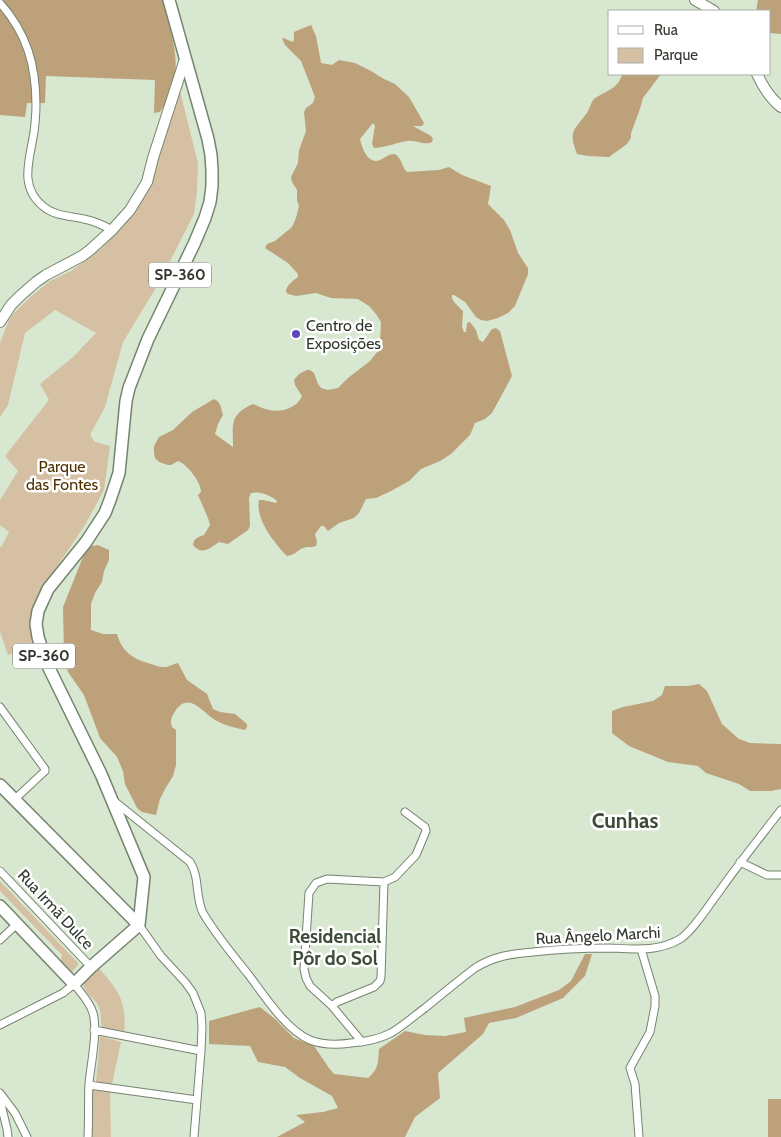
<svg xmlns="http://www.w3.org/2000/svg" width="781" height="1137" font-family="Cabin,sans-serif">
  <rect width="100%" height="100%" fill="#d7e7d0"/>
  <path fill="#d6c0a4" d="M179,87L198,163L197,192L194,214L160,281L123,342L105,407L90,435L95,442L110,446L104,490L85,525L39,593L35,609L33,626L34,646L8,655L0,632V547L2,546L9,532L0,525V500L18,471L5,456L49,400L40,384L73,357L96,333L55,310L25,333L8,405L0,417V343L9,320L13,314L28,299L50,281L71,271L102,248L130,218L145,196L156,168L166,125Z
    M0,881L78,963V965L72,972L69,971L60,962L62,955L0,891Z
    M99,968C119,992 127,1000 124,1034L102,1028C100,1022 102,1014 99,1007C95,998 83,993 83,982Z
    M100,1036L121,1042L112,1084L96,1082Z
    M92,1090L110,1092L111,1137H92Z"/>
  <path fill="#bca17b" d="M0,0H162C171,31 183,64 170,95C167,101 163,107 160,112L154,113L155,80L46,76L45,103H27L25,117L0,115Z
    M758,0H781V34L770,33V11H756Z
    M311,25L316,36L321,63L332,65L339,60L355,63L371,71L384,79L395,84L409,97L424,123L422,126H413L431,136L433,139L432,142C424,146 416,139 407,141C395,143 388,147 374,148L372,144L375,126L373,123L360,139C362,148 368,165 380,160C386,157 389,154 395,154C403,160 401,166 407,172L439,170L449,167L462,175L491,186L488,204L504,220L510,230L518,253L528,268V274L515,306L508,313L498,318L487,321L481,320L476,317L465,302L454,295H452V298L454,302L463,311L462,327L464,332H466L467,323L470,322L476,330L479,340L483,342L492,329L496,328L500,331L512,376L492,413L485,419L475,423L470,435L451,454L440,461L421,469L409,481L391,491L376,498L366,499L359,513L354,518L339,523L328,531L324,526H321L315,534L317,542L316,546C311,548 307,546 303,548C296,551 297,554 287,556C275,544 255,519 259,500H263L276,503L277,501C270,495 261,491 251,493L249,498L250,526L248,530L228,544L219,542C210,548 202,556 193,545C194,538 198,537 204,535L210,525L208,518L198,495L201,492C201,482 187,464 178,461L171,465H168L159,462L155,458L154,453V446L159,437L173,430L192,412L214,399C221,402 221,408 223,415L218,424L215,434L233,447C233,424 229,415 253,404C258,406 264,409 269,410C281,413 297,408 302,396L295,385L294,380L299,374L307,370H310L314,373L318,384L321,388L328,390L338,388L348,378L370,361L378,351L380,345L381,322L376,314L369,306L358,299L331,298L316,293L296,296L288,294L286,292C286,285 293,281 298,277V274L288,263L265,248L267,244L275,241L292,227L296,218L299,206L297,200V190L292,182L291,177L298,163L299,150L306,131L304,112L306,108L313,103L315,97L301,61L285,45L282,38H283L293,42L294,39V32Z
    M622,74H661L643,98L640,109L631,133V138L627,144L609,157L588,156L577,154C568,131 574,130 587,113C590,108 591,102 594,99C605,91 619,89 622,74Z
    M98,545L109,550V560L104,571L102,582L95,593L91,604V630L103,634H117C122,652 133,659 151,664C155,665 159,667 163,667C168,668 172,664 178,663L187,680L207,694L213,709L220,712L235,714L247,724V727L245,730C235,728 224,725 215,720C201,711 188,690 174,713C171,718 170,722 172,727L176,730V765L173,776L165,789L160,799L156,815L142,812L137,808L125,784L123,771L117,757L100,738L84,695L68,672L64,655L63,607L87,547Z
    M699,684L707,691L722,724L739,739L750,743L781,744V789L771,791H750L739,784L706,773L698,766L668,762L629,746L612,733V711L623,707L653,701L662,695L665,686H688Z
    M585,954H592L585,976L563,998L516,1018L489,1023L483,1034L438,1073L440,1098L415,1117L405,1137H277L305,1122L296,1115L323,1112L338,1108L332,1096L300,1078L285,1067L258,1062L250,1046L209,1044V1021L260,1007L275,1019L294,1038L314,1046L329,1068L334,1074L368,1078C379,1069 378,1062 379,1049L405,1031L425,1035L445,1036L466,1032L464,1018L515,1007L559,990L571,981Z
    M768,1099H781V1137H768Z"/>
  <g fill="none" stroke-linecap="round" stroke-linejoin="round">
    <defs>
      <path id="street" d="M0,3C27,33 36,66 36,105C36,114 35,124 34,132C30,159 18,187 44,207C55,216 70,216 84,219C94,221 103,225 112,230
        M0,707L45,769V771L15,799
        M114,801L190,862C200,877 195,897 203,913C216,935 232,954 248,974C264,995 286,1030 310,1040C323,1045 337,1045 351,1043C365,1042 379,1039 391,1033C403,1026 414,1016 425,1008C442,994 458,981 475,968C494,956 511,954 533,952C559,949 584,948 609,948C633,949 659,952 680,939C693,931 711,902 721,889C740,862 761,836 781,810
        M740,862L767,875H781
        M0,871L91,967
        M139,925L161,956L185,982L193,993L201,1013L202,1027L201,1051L194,1137
        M0,940L17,924
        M332,1006L337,1002L374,987L380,981L381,977L384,882L395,877L416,855L426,831L425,827L405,812
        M0,1025L63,993L74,984C81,993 90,1002 93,1013C98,1030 91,1064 89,1083C88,1101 89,1119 88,1137
        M94,1030L201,1051
        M362,1042L332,1006L310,986L306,978L304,969L309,893L316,883L327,879L384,882
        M89,1085L197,1100
        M0,1093L15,1113L27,1137
        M0,1100L7,1129L8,1137
        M639,1137L635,1084L630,1068L650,1032L655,1006V996L641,949"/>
      <path id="secondary" d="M695,0L714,11
        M757,74C763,87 770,98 781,107
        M0,322L11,305L20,296L36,282L46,275L82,256L90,250L112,230L130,210L147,182L153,158L185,59"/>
      <path id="primary" d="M0,785L139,925
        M0,906L74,984L91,967L139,925
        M139,925L144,877L101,774L47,664L38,637L36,624L38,611L48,589L86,542L105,513L110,500L119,473L126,401L129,388L148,339L194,244L205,218L210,202L212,186V170L211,155L208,139L169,0"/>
    </defs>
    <use href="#street" stroke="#75846f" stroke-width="9"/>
    <use href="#secondary" stroke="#75846f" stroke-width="12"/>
    <use href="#primary" stroke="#75846f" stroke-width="14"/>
    <use href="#street" stroke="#fff" stroke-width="7"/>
    <use href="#secondary" stroke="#fff" stroke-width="10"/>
    <use href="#primary" stroke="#fff" stroke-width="11"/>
  </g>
  <circle fill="#6146bf" stroke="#fff" stroke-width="2" cx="296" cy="334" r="5"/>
  <g text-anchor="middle" stroke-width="5" stroke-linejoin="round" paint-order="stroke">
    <g fill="#fff" stroke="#6f736d" stroke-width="1">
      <rect x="149" y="262.5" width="62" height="25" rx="4"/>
      <rect x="13" y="643.5" width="62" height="25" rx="4"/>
    </g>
    <g font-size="15" font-weight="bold" fill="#31372e">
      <text x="180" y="280">SP-360</text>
      <text x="44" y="661">SP-360</text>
    </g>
    <g font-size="16" fill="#31372e" stroke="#fff" text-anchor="start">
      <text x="306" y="331">Centro de<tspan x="306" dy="18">Exposições</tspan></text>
    </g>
    <g font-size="16" fill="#4e3100" stroke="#fff">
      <text x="62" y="472">Parque<tspan x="62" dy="18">das Fontes</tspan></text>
    </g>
    <g font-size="16" fill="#31372e" stroke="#fff">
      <text transform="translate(56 909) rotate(47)" y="6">Rua Irmã Dulce</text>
      <text transform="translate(598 935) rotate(-3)" y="6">Rua Ângelo Marchi</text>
    </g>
    <g font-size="19" font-weight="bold" fill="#3e4b38" stroke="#fff">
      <text x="335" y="943">Residencial<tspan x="335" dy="22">Pôr do Sol</tspan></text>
    </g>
    <g font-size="21" font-weight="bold" fill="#3e4b38" stroke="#fff">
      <text x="625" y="828">Cunhas</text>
    </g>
  </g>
  <rect x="608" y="10" width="162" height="65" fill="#ffffff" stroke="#adafab"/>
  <rect x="618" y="26" width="25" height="8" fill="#ffffff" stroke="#adafab"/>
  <text x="654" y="35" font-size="15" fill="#31372e">Rua</text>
  <rect x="618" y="48" width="25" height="15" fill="#d6c0a4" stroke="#adafab"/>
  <text x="654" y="60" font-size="15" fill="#31372e">Parque</text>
</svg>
